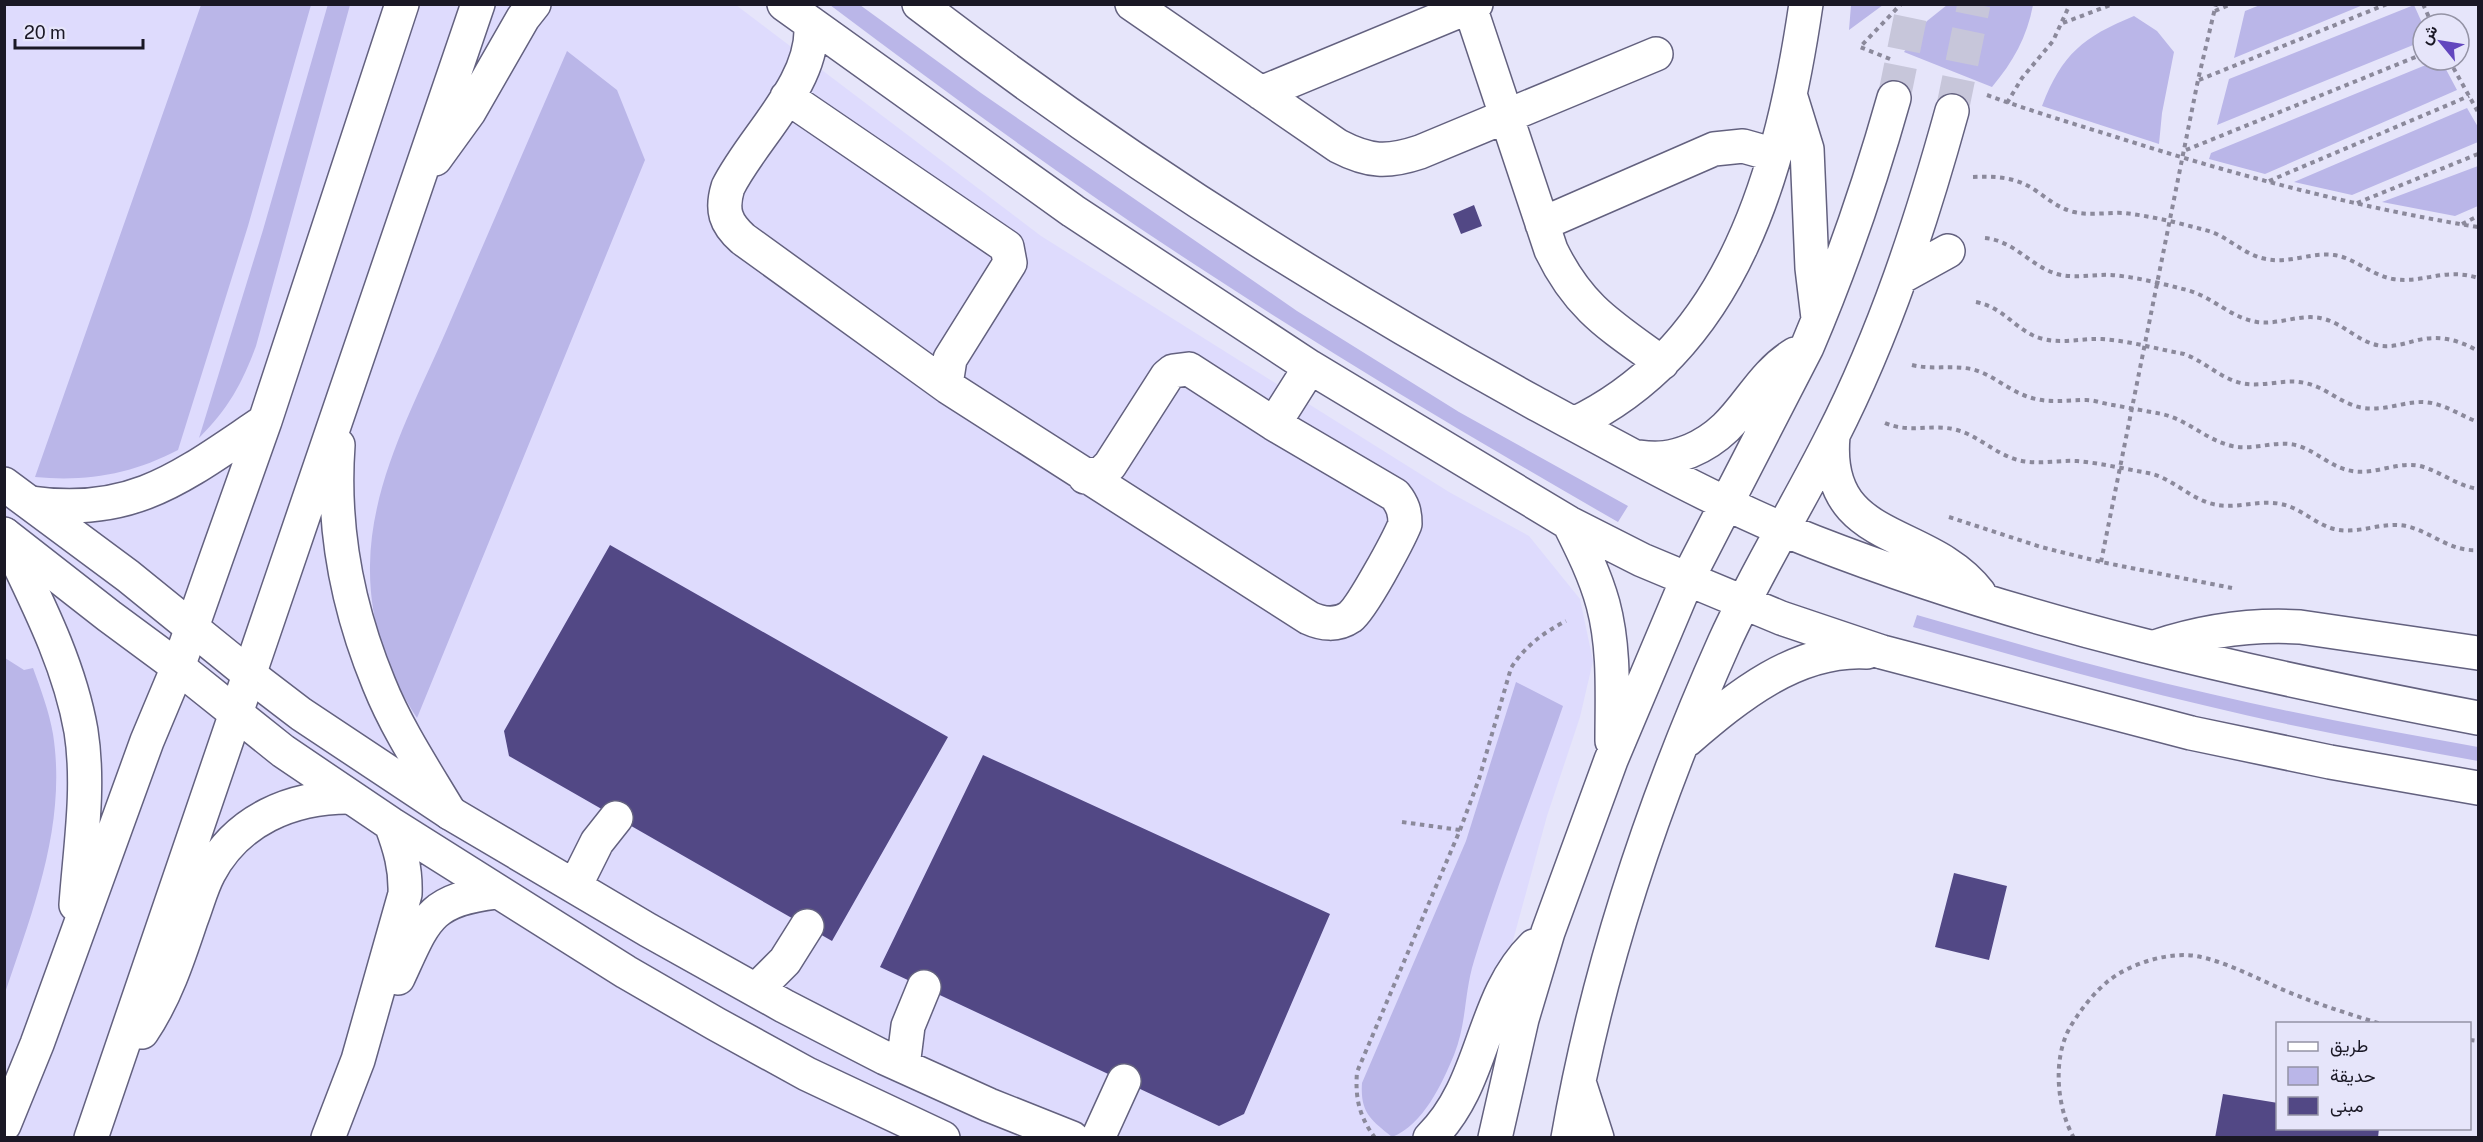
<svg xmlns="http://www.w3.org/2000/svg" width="2483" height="1142" font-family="'Public Sans',Vazirmatn,sans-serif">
  <rect width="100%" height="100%" fill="#e6e5fa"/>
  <path fill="#dedbfd" d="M5,5H736L1041,236L1449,492L1529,536L1580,599L1593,661L1580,717L1547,816L1506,966L1474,1037L1416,1137L5,1138Z"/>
  <path fill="#bab6e8" d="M328,4L350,5L256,346C242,384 228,409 199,438L263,230Z
    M201,5H311L248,226L178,450C132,474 87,482 35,477Z
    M830,5H860L981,93L1297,311L1459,412L1628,506L1618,522C1475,440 1334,356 1197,266C1071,184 950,95 830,5Z
    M1851,5V4L1883,5L1849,30Z
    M1947,5H2033C2027,37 2013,62 1992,87L1904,52L1927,21Z
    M2260,5V4L2363,5L2234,58L2245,11Z
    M2414,5L2423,25V41L2217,125L2229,79Z
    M2134,16L2157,31L2174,52L2162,113L2159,144L2042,106C2062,54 2083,37 2134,16Z
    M567,51L617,90L645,160L417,718C387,671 369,622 370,565C371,482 415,403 447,329C487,236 527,143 567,51Z
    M2438,60H2441L2457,90L2265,174L2209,159L2211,153Z
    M2467,108L2478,127V142L2352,195L2294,182Z
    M2478,166V206L2455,216L2382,202Z
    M1917,615C2015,643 2112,672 2211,694C2300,715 2389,731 2478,747V761C2388,744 2297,728 2207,706C2108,683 2011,655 1913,627Z
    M5,658L24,670L33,668C41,690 49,711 53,734C67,824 33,910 5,993Z
    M1516,682L1563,706C1534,791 1500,875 1474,961C1464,993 1467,1022 1454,1055C1442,1084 1423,1125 1392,1137C1371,1120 1360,1113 1362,1083L1466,841Z"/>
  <path fill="#524885" d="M1474,205L1482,226L1461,234L1453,214Z
    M610,545L948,737L832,941L509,756L504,731Z
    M983,755L1330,914L1244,1114L1219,1126L880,967Z
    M1954,873L2007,886L1989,960L1935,947Z
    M2223,1094L2278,1103V1128H2379L2378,1138H2215Z"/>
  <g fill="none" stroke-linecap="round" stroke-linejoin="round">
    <path stroke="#c7c6da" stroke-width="33" stroke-dasharray="33 16" stroke-linecap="butt" d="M1894,98L1913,4
      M1952,111L1974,4"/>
    <defs>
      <path id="minor" d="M784,4L1073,211L1310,367L1569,523L1642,560L1781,618L1882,652L2191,733L2330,762L2478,788
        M919,4C1113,153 1319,284 1533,402C1624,451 1717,504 1814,542C2027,625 2254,675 2478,718
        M1132,4L1338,146C1369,162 1387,163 1420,152L1656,54
        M1469,4L1551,250C1579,308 1611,326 1662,363
        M811,26C814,84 753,137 728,187C721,210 725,223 743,239L948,387L1309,618C1322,624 1337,626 1350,617C1362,608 1398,541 1405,524C1405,512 1403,505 1395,495L1274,424L1189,369L1173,371L1167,376L1110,465L1103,472L1085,477
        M1261,93L1476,4
        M1790,94L1807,149L1812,268L1818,318
        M787,97L1007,247L1010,263L950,359L947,378L948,387
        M1542,224L1714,149L1743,146L1775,155
        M1901,277L1948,251
        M1274,424L1310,367
        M1574,424C1735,347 1782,167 1806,4
        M1833,436C1823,546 1928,526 1979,593
        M1639,457C1658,460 1672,458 1690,451C1744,428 1750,382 1795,354
        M4,484L128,576L250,675L301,714L450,813L648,930L784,1006L885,1058L989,1105L1072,1138
        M1569,523C1582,549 1595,575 1603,604C1615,649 1612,695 1612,741
        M4,534L109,616L178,667L283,751L391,824L626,972L716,1024L807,1074L943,1138
        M2155,647C2203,631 2249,624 2300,627L2478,653
        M1687,740C1737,697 1796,648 1867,652
        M575,886L597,842L616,818
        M398,978C425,920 428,900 496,892
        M756,990L785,961L807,926
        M903,1066L908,1026L924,987
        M1580,1085L1597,1138
        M328,1138L358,1060L405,894C406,868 400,848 391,824
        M1098,1138L1124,1081
        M1430,1138C1486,1083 1480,999 1534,946
        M1495,1138L1522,1019L1548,932L1611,760L1687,580L1807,347C1842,265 1870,183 1894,98
        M1568,1138C1598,966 1653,802 1724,643C1756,572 1797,507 1832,437C1885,333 1921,223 1952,111"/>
      <path id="major" d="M435,159L469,112L523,18L534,4
        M338,445C332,527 348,609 379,684C397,729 425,771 450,813
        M31,503C134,518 184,475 265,421
        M5,535C35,598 69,662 81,731C90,788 80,848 76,905
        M142,1032C165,998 178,959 191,920C197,905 201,888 209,873C237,820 291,797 349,797
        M4,1125L37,1044L147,741L178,667L217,556L265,421L402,4
        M91,1138L478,4"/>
    </defs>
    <use href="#minor" stroke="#63617f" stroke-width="36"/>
    <use href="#major" stroke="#63617f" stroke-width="36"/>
    <path stroke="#8b899b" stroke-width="4" stroke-dasharray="4.5 4.5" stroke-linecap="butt" d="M2423,4L2432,24
      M2215,11L2231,4
      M2063,23L2113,4
      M1890,59L1860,47L1901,4
      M2449,60L2478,112
      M2199,80L2387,4
      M1987,95C2028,110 2071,123 2113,136C2232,174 2354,207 2478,227
      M2007,103L2022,78L2053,41L2070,4
      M2186,150L2423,54
      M1973,177C1995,176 2016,177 2035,190C2048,199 2058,208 2074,212C2091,216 2107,212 2124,213C2151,216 2179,223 2205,230C2227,235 2243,255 2266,259C2289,264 2311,252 2334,255C2355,258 2371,275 2393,279C2424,284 2444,267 2478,278
      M2269,181L2469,96
      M2357,203L2478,154
      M2462,224L2478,216
      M1985,238C2015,241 2030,266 2057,274C2075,279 2093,274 2111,275C2137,277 2163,284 2187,290C2213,297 2231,318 2257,322C2279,325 2299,314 2320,318C2343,322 2358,343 2382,346C2395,347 2406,343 2418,340C2440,335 2459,340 2478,351
      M1976,302C2006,308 2016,332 2043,339C2063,344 2082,338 2102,339C2130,341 2157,349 2184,354C2204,361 2220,378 2241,383C2263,388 2284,378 2305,383C2326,387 2342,405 2364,408C2385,411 2402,402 2423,402C2444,403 2459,415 2478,422
      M1912,365C1932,370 1951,365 1971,369C1994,374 2011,394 2036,399C2053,403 2069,400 2086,400C2095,400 2104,404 2113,405C2129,408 2146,411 2162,414C2188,420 2206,440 2232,446C2255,451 2277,439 2299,446C2319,453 2332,468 2352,471C2376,475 2397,461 2420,466C2440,471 2457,486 2478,489
      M1885,423C1911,434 1931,423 1957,430C1979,436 1995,454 2018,460C2037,465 2057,460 2077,461C2100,463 2125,469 2148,473C2172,478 2187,496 2209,503C2234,511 2256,499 2281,504C2301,508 2315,524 2334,529C2359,535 2382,521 2406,526C2432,532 2450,552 2478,550
      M1949,517L2041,547L2101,562L2232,588
      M2101,562L2198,80L2216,4
      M1402,822L1460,830
      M2470,1040L2478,1041
      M1375,1138C1359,1116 1355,1098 1357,1072L1460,830L1479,779L1511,668C1525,646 1543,633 1566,621
      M2074,1138C2056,1107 2052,1055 2072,1024C2082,1008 2093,994 2107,982C2130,963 2172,950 2201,957C2231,964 2258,979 2286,991C2317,1004 2349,1014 2381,1024"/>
    <use href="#minor" stroke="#fff" stroke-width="33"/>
    <use href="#major" stroke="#fff" stroke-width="33"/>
  </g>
  <rect width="2483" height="1142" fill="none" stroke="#1a1825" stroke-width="12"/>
  <rect x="2276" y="1022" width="195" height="108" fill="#e6e5fa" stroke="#9493a5" stroke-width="1.5"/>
  <rect x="2288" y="1042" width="30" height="9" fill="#ffffff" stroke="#9493a5" stroke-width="1.5"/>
  <text x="2330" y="1052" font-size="18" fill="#1a1825">طريق</text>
  <rect x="2288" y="1067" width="30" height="18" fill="#bab6e8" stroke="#9493a5" stroke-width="1.5"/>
  <text x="2330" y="1082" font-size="18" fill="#1a1825">حديقة</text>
  <rect x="2288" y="1097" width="30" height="18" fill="#524885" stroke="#9493a5" stroke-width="1.5"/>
  <text x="2330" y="1112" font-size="18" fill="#1a1825">مبنى</text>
  <g transform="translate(2441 42) rotate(300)"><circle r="28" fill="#e6e5fa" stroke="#9493a5" stroke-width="1.5"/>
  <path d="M0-4.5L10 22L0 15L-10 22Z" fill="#6246be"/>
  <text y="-9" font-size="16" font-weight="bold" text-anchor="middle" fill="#1a1825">ش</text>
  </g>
  <path d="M15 39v9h128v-9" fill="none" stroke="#1a1825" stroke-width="3"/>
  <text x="24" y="39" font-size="18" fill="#1a1825" stroke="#e6e5fa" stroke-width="4.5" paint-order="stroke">20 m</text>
</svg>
